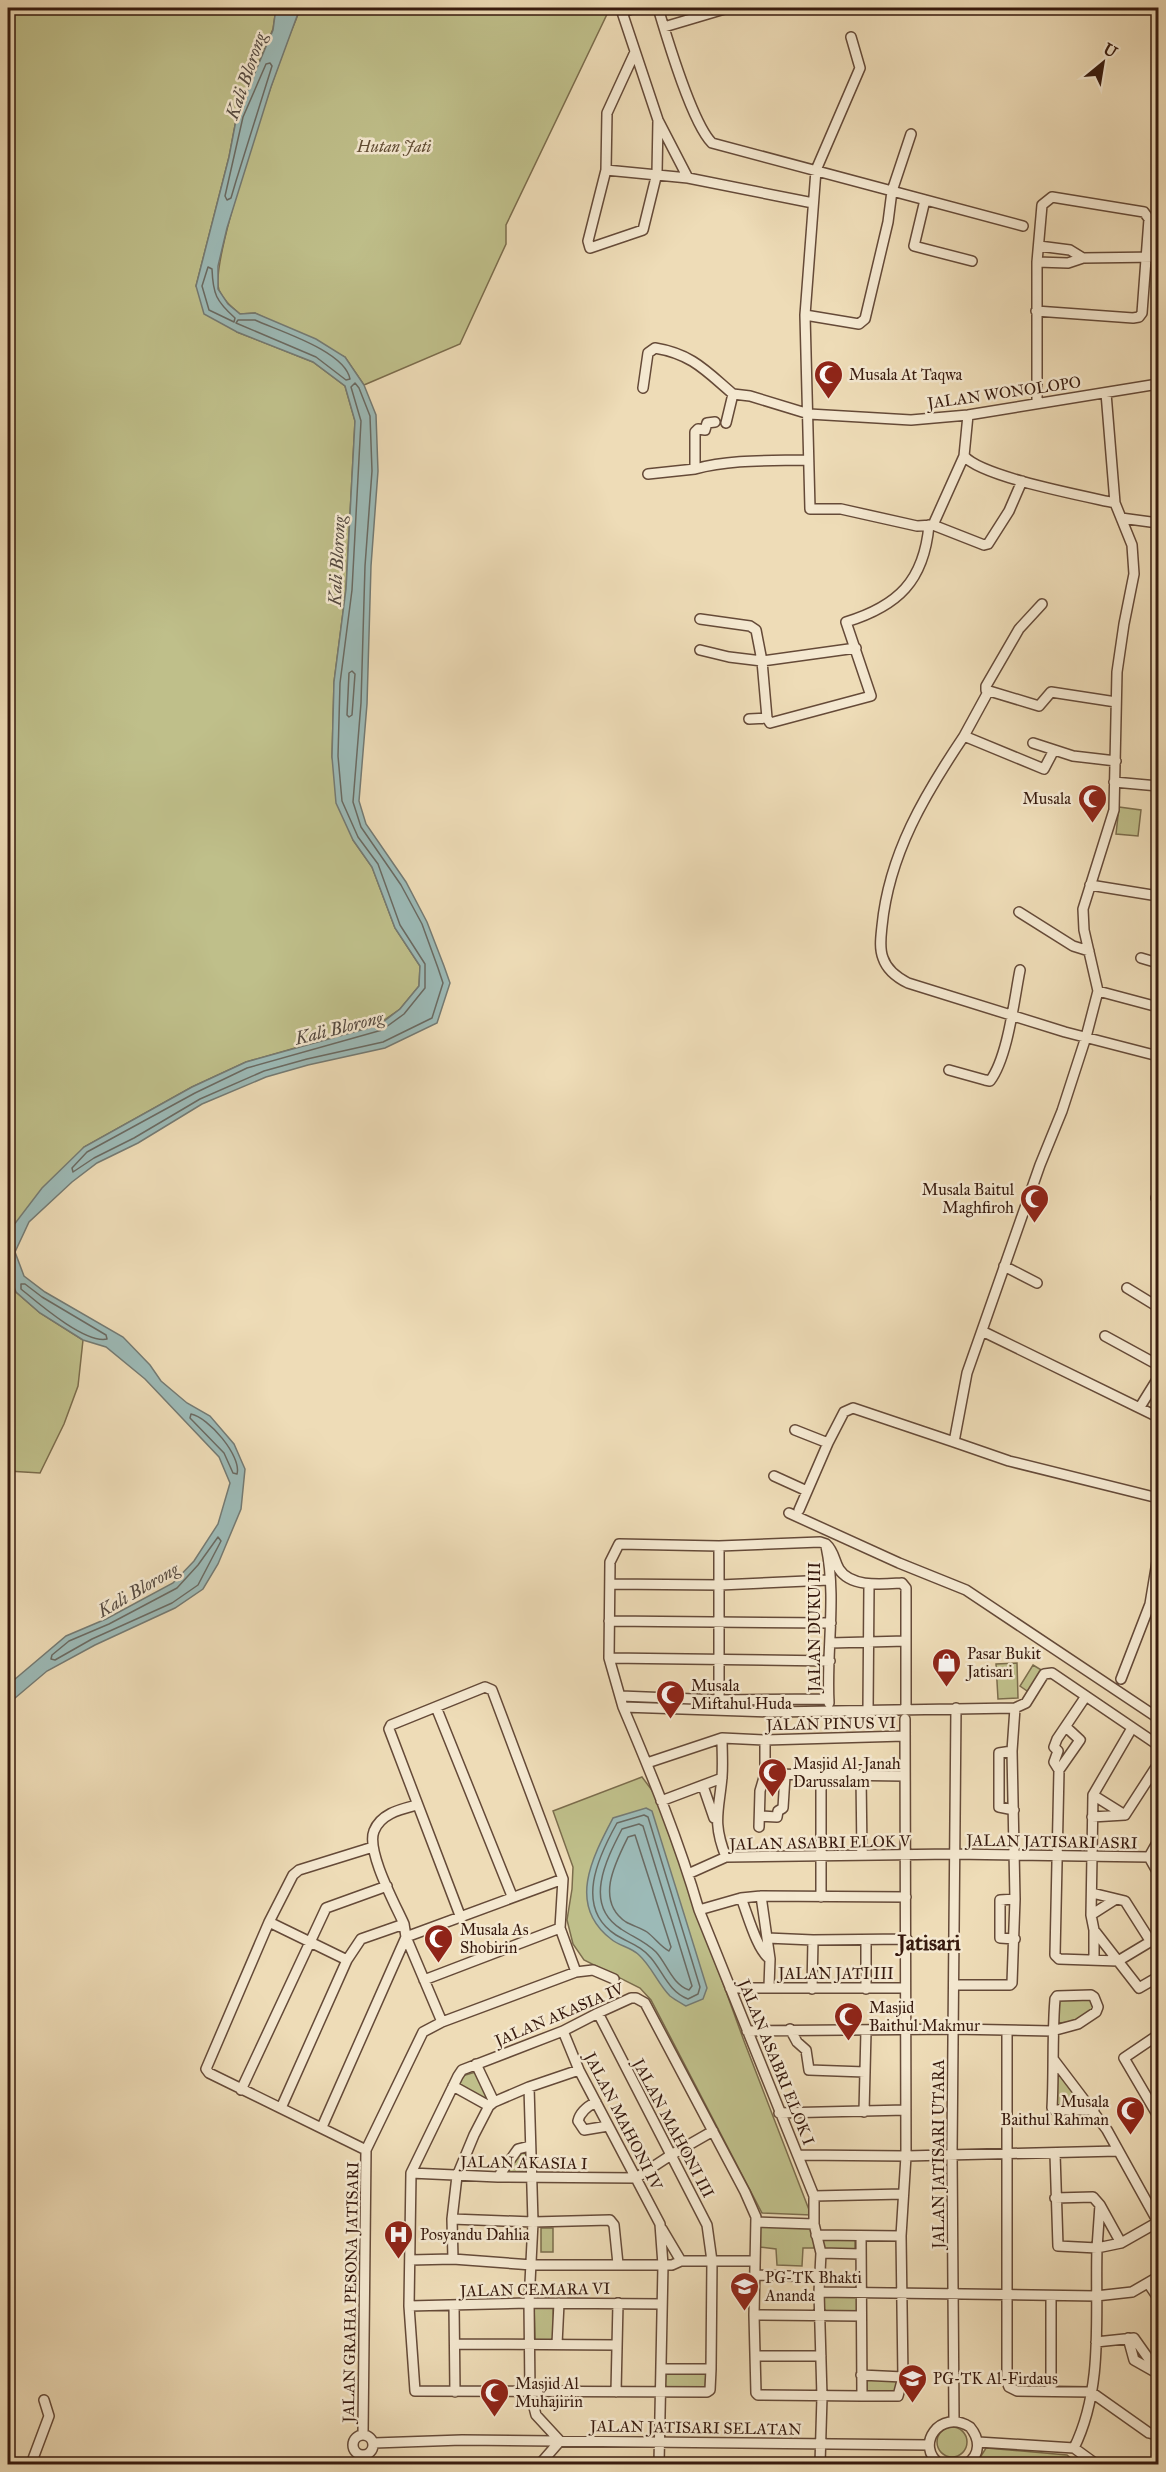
<svg xmlns="http://www.w3.org/2000/svg" width="1166" height="2472" font-family="'IM FELL Great Primer',serif">
  <rect width="100%" height="100%" fill="#eedcb7"/>
  <filter id="stains"><feTurbulence type="fractalNoise" baseFrequency=".00333" numOctaves="4"/><feColorMatrix values="0 0 0 0 .2 0 0 0 0 .09 0 0 0 0 .02 0 0 0 .5 -.17"/></filter>
  <radialGradient id="worn" r=".72"><stop offset=".6" stop-color="#630" stop-opacity="0"/><stop offset="1" stop-color="#630" stop-opacity=".3"/></radialGradient>
  <path fill="#bfbf8a" stroke="#7b6c4c" stroke-width="1.5" d="M8,8H276L273,29L237,115L229,157L196,286L237,332L313,362L345,386L355,421L346,589L334,682L332,757L353,840L372,867L395,928L420,966L419,986L400,1009L379,1024L246,1062L192,1087L84,1147L8,1243Z
    M300,8H610L506,225V244L460,344L364,385L345,357L255,313L240,314C232,307 223,300 219,290C209,263 273,78 287,42C291,30 297,19 300,8Z
    M1119,807L1141,810L1138,836L1116,834Z
    M8,1272L16,1292L40,1313L83,1340L78,1386L64,1424L40,1473L8,1471Z
    M1017,1663L1018,1698L998,1699L996,1664Z
    M1033,1665L1043,1671L1030,1693L1020,1686Z
    M642,1777L654,1793L744,2041L811,2215L762,2213L651,2000L640,1988L584,1960L573,1944L567,1920L572,1889L573,1867L553,1811Z
    M1091,1996L1095,2009L1073,2022L1057,2023L1056,1998Z
    M479,2071L490,2095L485,2100L459,2085L462,2076Z
    M1062,2071L1085,2106H1056V2072Z
    M527,2149V2171L506,2172L519,2151Z
    M760,2225L815,2228L814,2248H803L802,2266L777,2265L776,2249L759,2247Z
    M541,2228H553V2252H541Z
    M822,2238L855,2239V2252L822,2251Z
    M823,2294H857V2311H823Z
    M534,2304H553L554,2340H535Z
    M666,2373H706L705,2388L665,2387Z
    M865,2376L897,2377V2392L865,2391Z
    M937 2442a15 15 0 1 1 30 0a15 15 0 1 1-30 0Z
    M986,2448L1067,2455L1078,2464H976Z"/>
  <path fill="#9cbab7" stroke="#747a73" stroke-width="1.5" d="M276,8H300L271,87L227,228L218,266V289L228,304L240,314L255,313L316,339L345,357L364,385L376,415L378,471L371,566L367,704L359,801L366,824L406,882L427,922L444,966L450,983L437,1023L385,1048L308,1065L266,1077L202,1104L138,1143L97,1163L72,1182L29,1222L15,1252L24,1276L45,1292L123,1337L150,1365L161,1381L187,1403L210,1416L234,1444L245,1469L241,1509L218,1564L203,1589L175,1608L95,1645L47,1671L8,1704V1685L66,1636L106,1619L173,1583L194,1561L218,1524L230,1483L219,1457L145,1379L106,1347L83,1340L40,1313L16,1292L8,1272V1243L13,1226L42,1188L84,1147L192,1087L246,1062L379,1025L400,1009L419,986L420,966L395,928L372,867L353,840L336,803L332,757L334,682L346,589L355,421L345,386L313,362L237,332L204,314L196,286L229,157L237,115L273,30Z
    M646,1808L652,1811L707,1988L703,1999L686,2006C681,2003 675,2000 670,1996C658,1984 652,1967 639,1955C631,1947 619,1946 611,1939C567,1905 592,1858 613,1818Z"/>
  <g fill="none" stroke-linecap="round" stroke-linejoin="round">
    <path stroke="#6a6a62" stroke-width="1.5" d="M270,63L272,66L236,181L231,198L227,200L225,196L243,117L266,64Z
      M208,267L212,269C213,294 216,301 235,318L234,322L209,310L202,286Z
      M255,320C279,331 345,351 350,379L346,380L316,357L236,323L238,320Z
      M355,383L359,388L370,416L372,471L365,566L361,703L353,802L361,827L401,885L422,924L438,968L443,983L432,1018L383,1042L307,1059L264,1071L200,1099L134,1138L94,1158L73,1172L72,1168L87,1152L195,1093L247,1068L382,1030L404,1014L425,988V964L400,925L378,864L358,837L342,801L338,756L340,683L352,590L361,421L351,387Z
      M352,671L355,674L352,715L349,717L347,715L349,673Z
      M25,1284L42,1297L106,1335L107,1339C85,1344 38,1303 21,1289V1284Z
      M191,1414C208,1417 242,1456 237,1474L233,1473L224,1453L190,1418Z
      M218,1537L221,1541L198,1585L172,1603L92,1639L55,1660L51,1659L52,1655L69,1641L109,1624L177,1588L198,1565Z
      M644,1815L648,1817L700,1987L698,1994L688,1999C669,1992 663,1972 651,1958C641,1946 629,1943 616,1935C574,1908 598,1857 617,1823Z
      M639,1824L643,1826L692,1986L689,1990C672,1984 667,1964 656,1952C645,1941 633,1937 621,1929C583,1905 606,1860 622,1829Z
      M635,1835L671,1947L669,1951C661,1947 655,1938 647,1932C641,1928 633,1926 626,1922C595,1901 615,1863 628,1837Z"/>
    <defs>
      <path id="minor" d="M635,8L622,12L658,120L688,178
        M658,8C667,38 692,123 712,143L892,191L888,222L865,319L859,324L805,315
        M664,27L728,8
        M851,37L860,68L816,170L805,315L810,509H841L917,526L933,525L984,545L988,544L1009,511L1022,481
        M635,52L607,113L606,170L588,241L590,248L643,230L657,173L658,120
        M911,134L892,191L1023,226
        M606,170L688,178L813,203
        M925,200L914,246L972,261
        M1039,246L1070,250L1083,258
        M1037,262L1068,263L1083,258L1158,257
        M1036,311L1133,318L1139,317L1142,313L1149,219L1144,212L1052,197L1042,205L1037,262V402
        M643,388L648,353L655,348C692,354 706,371 733,394
        M1106,393L1115,503L1132,545L1134,574L1124,624L1117,672L1114,810L1083,909L1084,930L1098,991L1086,1037L1062,1111L1040,1165L967,1373L954,1442L1009,1461L1158,1498
        M715,422L707,423L705,430L698,429L695,432V469C731,459 771,461 808,460
        M726,423L733,394L750,396L809,414L911,420L968,415L1158,384
        M964,456C982,477 1084,496 1115,503
        M648,474L695,469
        M1121,518L1158,523
        M933,525L964,456L968,415
        M1042,604L1019,629L986,686V690L1039,706L1051,692L1116,702
        M700,619L750,626L756,630L762,661L767,718L770,723L871,696L846,622C898,606 924,581 929,525
        M700,650L729,657L762,661L856,648
        M749,719L767,718
        M964,736L988,692
        M1033,743L1073,756L1116,761
        M1054,750L1044,769L964,736C925,794 889,854 882,926C881,936 879,948 883,958C887,970 898,978 908,983L1065,1032L1158,1056
        M1114,782L1158,786
        M1090,885L1158,896
        M1019,912L1073,946L1089,951
        M1141,958L1158,963
        M1098,991L1158,1007
        M949,1070L985,1080L990,1081C1008,1057 1014,1000 1020,970
        M1156,1198L1158,1194
        M1004,1266L1037,1283
        M1127,1288L1158,1307
        M984,1332L1158,1417
        M1105,1336L1158,1365
        M1140,1407L1158,1378
        M795,1430L828,1443
        M774,1476L807,1491
        M799,1510L828,1443L844,1412L853,1408L954,1442
        M789,1513L899,1563L966,1590L1158,1718
        M826,1544L820,1542L719,1546L619,1544L610,1562L609,1658L623,1707L775,1712L1015,1708L1026,1703L1044,1674L1052,1673L1158,1745
        M826,1544C834,1551 834,1560 839,1569C851,1588 883,1584 902,1583L906,1588V1710
        M719,1546V1705
        M826,1546C837,1597 826,1651 829,1703
        M610,1584L720,1585L829,1580
        M609,1621L831,1623
        M830,1643L906,1641
        M609,1658L830,1661
        M1121,1679L1150,1604L1158,1556
        M621,1696L719,1700L829,1699
        M1086,1696L1057,1739L1054,1747L1058,1751L1054,1762L1059,1770L1055,1955L1059,1959L1118,1961L1094,1930V1959
        M436,1707L512,1896
        M623,1707C651,1773 679,1841 699,1910L814,2196V2224L821,2253L819,2292L822,2397L820,2464
        M868,1710L869,1585
        M722,1738C722,1751 723,1764 722,1777C719,1811 712,1822 726,1857
        M765,1740V1774L904,1776
        M1012,1751L999,1753V1807L1014,1810
        M647,1763L722,1738L765,1740L904,1736
        M1059,1770L1080,1740L1066,1727
        M861,1775L862,1854
        M821,1776V1897
        M703,1786L714,1818
        M1093,1795L1125,1815
        M661,1801L722,1778
        M417,1805C402,1809 381,1813 374,1831C366,1851 395,1904 404,1924L406,1937L442,2022
        M760,1816L777,1817L778,1811L783,1808L785,1776
        M1092,1817L1125,1815L1158,1764
        M759,1827L760,1791L765,1774
        M1149,1857L1158,1873
        M1149,1857L1158,1841
        M688,1874L726,1857L954,1854L1149,1857
        M1092,1893L1125,1901L1151,1942
        M761,1896L770,1959
        M741,1898C747,1912 757,1951 770,1959L769,1987
        M699,1910L741,1898L761,1896L906,1897
        M1091,1915L1116,1899
        M461,1918L389,1729L391,1725L485,1687L492,1690L563,1879L560,1928L576,1972
        M269,1922L347,1960
        M1094,1930L1091,1915L1093,1795L1132,1728
        M406,1937L563,1879
        M1158,1937L1118,1961L1139,1988L1158,1977
        M767,1938L813,1940L907,1939
        M1015,1939L1000,1938V1900L1015,1899
        M424,1980L560,1928
        M954,1985H1010L1012,1983L1015,1899L1012,1751L1015,1708
        M730,1988H905
        M812,1989L813,1940
        M866,1989V1940
        M598,2013L707,2225L712,2261L711,2369
        M790,2029L797,2042L806,2050L809,2070L865,2072
        M563,2031L579,2070L660,2224L663,2265L659,2464
        M747,2031L954,2029L1052,2031L1078,2024L1096,2012L1098,2007L1094,1997L1091,1995L1057,1996L1055,1999C1052,2035 1054,2072 1052,2108L1055,2110H1094
        M1007,2031V2382L1009,2387L1017,2391L1091,2392L1149,2433L1153,2434L1158,2430
        M1158,2035L1124,2058L1158,2116
        M1054,2060L1107,2130L1158,2222
        M476,2064L494,2102
        M453,2086L489,2106
        M529,2087L533,2222L529,2303L530,2392L536,2415L560,2441L540,2464
        M241,2090L326,1908L387,1886
        M596,2102C588,2106 580,2112 578,2121L584,2130L608,2126
        M281,2108L347,1960L361,1939L404,1924
        M864,2112L866,2031
        M779,2113L906,2110
        M322,2127L406,1937
        M366,2150L209,2073L206,2069L269,1922L293,1875L299,1870L373,1847
        M1055,2154L1058,2246L1097,2248L1100,2205
        M798,2155L906,2156L1118,2151
        M411,2173L498,2177L636,2178L671,2155L713,2131
        M498,2177L518,2149L530,2146
        M814,2196L903,2194
        M1055,2198L1093,2197L1100,2205L1121,2243
        M452,2219L533,2222L610,2220L614,2225L618,2264
        M756,2222L814,2224
        M662,2229L681,2261
        M816,2235L901,2236
        M821,2253L861,2254
        M453,2259L452,2219L457,2176L474,2135L489,2106L494,2102L529,2087L579,2070
        M410,2260L453,2259L532,2265H672L681,2261H755
        M754,2275L820,2277
        M1148,2283L1158,2298
        M819,2292L1096,2296L1132,2292L1158,2277
        M1051,2296V2390
        M454,2305L455,2392
        M409,2306L529,2303L662,2304
        M754,2315L861,2316
        M1128,2338L1134,2360L1157,2373
        M1096,2342L1134,2338L1158,2372
        M455,2344L617,2345
        M557,2344L559,2303
        M756,2356H821
        M663,2369H711L710,2390L707,2392L415,2391L409,2306L411,2173L458,2076L462,2070L563,2031L598,2013L631,1998H636L645,2003L745,2192L756,2217L754,2315L756,2393L758,2395L862,2396L861,2236
        M861,2375L903,2377
        M616,2392L618,2303
        M862,2396H898L903,2377L901,2236L906,2156L905,1719
        M954,2420L952,2153L956,1708
        M363,2434L366,2150L423,2032L442,2022L576,1972L593,1970L614,1979
        M353 2445a10 10 0 1 1 20 0a10 10 0 1 1-20 0Z
        M978,2442L1074,2448L1096,2464
        M374,2443L462,2440L929,2445
        M1074,2448C1104,2387 1095,2316 1097,2248L1121,2243L1158,2222
        M31,2464L49,2416L44,2400
        M940,2464C914,2446 940,2408 970,2427C980,2439 981,2454 967,2464"/>
    </defs>
    <use href="#minor" stroke="#654a38" stroke-width="12"/>
    <use href="#minor" stroke="#f4e8d0" stroke-width="9"/>
  </g>
  <defs>
    <symbol id="mosque-pin" viewBox="-11 -11 22 30"><path d="M0 17L-7.5 6A9.5 9.5 0 1 1 7.5 6Z" fill="#8f2418" stroke="#f4e8d0"/><path d="M3.5-4.9A6 6 0 1 0 3.5 4.9A5 5 0 1 1 3.5-4.9Z" fill="#fff"/></symbol>
    <symbol id="shop-pin" viewBox="-11 -11 22 30"><path d="M0 17L-7.5 6A9.5 9.5 0 1 1 7.5 6Z" fill="#8f2418" stroke="#f4e8d0"/><path d="M-5-2.5h2.3a2.7 3.5 0 0 1 5.4 0H5L5.5 6h-11ZM-1.5-2.5h3a1.5 2.3 0 0 0-3 0Z" fill="#fff"/></symbol>
    <symbol id="hospital-pin" viewBox="-11 -11 22 30"><path d="M0 17L-7.5 6A9.5 9.5 0 1 1 7.5 6Z" fill="#8f2418" stroke="#f4e8d0"/><path d="M-5-5h3v3.5h4V-5h3V5h-3V1.5h-4V5h-3Z" fill="#fff"/></symbol>
    <symbol id="school-pin" viewBox="-11 -11 22 30"><path d="M0 17L-7.5 6A9.5 9.5 0 1 1 7.5 6Z" fill="#8f2418" stroke="#f4e8d0"/><path d="M0-5L7-2L0 1L-7-2ZM-4 1L0 2.5L4 1V4Q0 6-4 4Z" fill="#fff"/></symbol>
  </defs>
  <g fill-rule="evenodd">
    <use href="#mosque-pin" x="812" y="358" width="33" height="45"/>
    <use href="#mosque-pin" x="1076" y="782" width="33" height="45"/>
    <use href="#mosque-pin" x="1018" y="1182" width="33" height="45"/>
    <use href="#shop-pin" x="930" y="1646" width="33" height="45"/>
    <use href="#mosque-pin" x="654" y="1678" width="33" height="45"/>
    <use href="#mosque-pin" x="756" y="1756" width="33" height="45"/>
    <use href="#mosque-pin" x="422" y="1922" width="33" height="45"/>
    <use href="#mosque-pin" x="832" y="2000" width="33" height="45"/>
    <use href="#mosque-pin" x="1114" y="2094" width="33" height="45"/>
    <use href="#hospital-pin" x="382" y="2218" width="33" height="45"/>
    <use href="#school-pin" x="728" y="2270" width="33" height="45"/>
    <use href="#school-pin" x="896" y="2362" width="33" height="45"/>
    <use href="#mosque-pin" x="478" y="2376" width="33" height="45"/>
  </g>
  <g text-anchor="middle" stroke-width="5" stroke-linejoin="round" paint-order="stroke">
    <g font-size="16" font-style="italic" fill="#604c33" stroke="#f4e8d0">
      <text x="394" y="152">Hutan Jati</text>
    </g>
    <g font-size="16" fill="#371a0e" stroke="#f4e8d0" text-anchor="start">
      <text x="849" y="380">Musala At Taqwa</text>
      <text x="1071" y="804" text-anchor="end">Musala</text>
      <text x="1014" y="1195" text-anchor="end">Musala Baitul<tspan x="1014" dy="18">Maghfiroh</tspan></text>
      <text x="967" y="1659">Pasar Bukit<tspan x="967" dy="18">Jatisari</tspan></text>
      <text x="691" y="1691">Musala<tspan x="691" dy="18">Miftahul Huda</tspan></text>
      <text x="793" y="1769">Masjid Al-Janah<tspan x="793" dy="18">Darussalam</tspan></text>
      <text x="460" y="1935">Musala As<tspan x="460" dy="18">Shobirin</tspan></text>
      <text x="869" y="2013">Masjid<tspan x="869" dy="18">Baithul Makmur</tspan></text>
      <text x="1109" y="2107" text-anchor="end">Musala<tspan x="1109" dy="18">Baithul Rahman</tspan></text>
      <text x="420" y="2240">Posyandu Dahlia</text>
      <text x="765" y="2283">PG-TK Bhakti<tspan x="765" dy="18">Ananda</tspan></text>
      <text x="933" y="2384">PG-TK Al-Firdaus</text>
      <text x="515" y="2389">Masjid Al<tspan x="515" dy="18">Muhajirin</tspan></text>
    </g>
    <g font-size="16" fill="#371a0e" stroke="#f4e8d0">
      <text transform="translate(1004 392) rotate(-8)" y="6">JALAN WONOLOPO</text>
      <text transform="translate(814 1627) rotate(-90)" y="6">JALAN DUKU III</text>
      <text transform="translate(831 1723) rotate(-1)" y="6">JALAN PINUS VI</text>
      <text transform="translate(1052 1841) rotate(1)" y="6">JALAN JATISARI ASRI</text>
      <text transform="translate(820 1842) rotate(-1)" y="6">JALAN ASABRI ELOK V</text>
      <text x="836" y="1979">JALAN JATI III</text>
      <text transform="translate(559 2014) rotate(-23)" y="6">JALAN AKASIA IV</text>
      <text transform="translate(777 2062) rotate(68)" y="6">JALAN ASABRI ELOK I</text>
      <text transform="translate(624 2121) rotate(63)" y="6">JALAN MAHONI IV</text>
      <text transform="translate(674 2128) rotate(62)" y="6">JALAN MAHONI III</text>
      <text transform="translate(938 2154) rotate(-90)" y="6">JALAN JATISARI UTARA</text>
      <text transform="translate(524 2162) rotate(1)" y="6">JALAN AKASIA I</text>
      <text transform="translate(535 2289) rotate(-1)" y="6">JALAN CEMARA VI</text>
      <text transform="translate(350 2292) rotate(-89)" y="6">JALAN GRAHA PESONA JATISARI</text>
      <text transform="translate(696 2427) rotate(1)" y="6">JALAN JATISARI SELATAN</text>
    </g>
    <g font-size="18" font-style="italic" fill="#554a41" stroke="#f4e8d0">
      <text transform="translate(246 76) rotate(-71)" y="6">Kali Blorong</text>
      <text transform="translate(337 561) rotate(-87)" y="6">Kali Blorong</text>
      <text transform="translate(339 1028) rotate(-14)" y="6">Kali Blorong</text>
      <text transform="translate(138 1590) rotate(-30)" y="6">Kali Blorong</text>
    </g>
    <g font-size="22" font-weight="bold" fill="#371a0e" stroke="#f4e8d0">
      <text x="929" y="1950">Jatisari</text>
    </g>
  </g>
  <rect width="1166" height="2472" fill="none" stroke="#eedcb7" stroke-width="30"/>
  <rect x="9" y="9" width="1148" height="2454" fill="none" stroke="#371a0e" stroke-width="3"/>
  <rect x="15" y="15" width="1136" height="2442" fill="none" stroke="#371a0e" stroke-width="1.5"/>
  <g transform="translate(1103 63) rotate(30)" stroke="#f4e8d0" stroke-width="4.5" paint-order="stroke">
  <path d="M0-4.5L10 22L0 15L-10 22Z" fill="#371a0e"/>
  <text y="-9" font-size="16" font-weight="bold" text-anchor="middle" fill="#371a0e">U</text>
  </g>
  <rect width="100%" height="100%" filter="url(#stains)"/>
  <rect width="100%" height="100%" fill="url(#worn)"/>
</svg>
